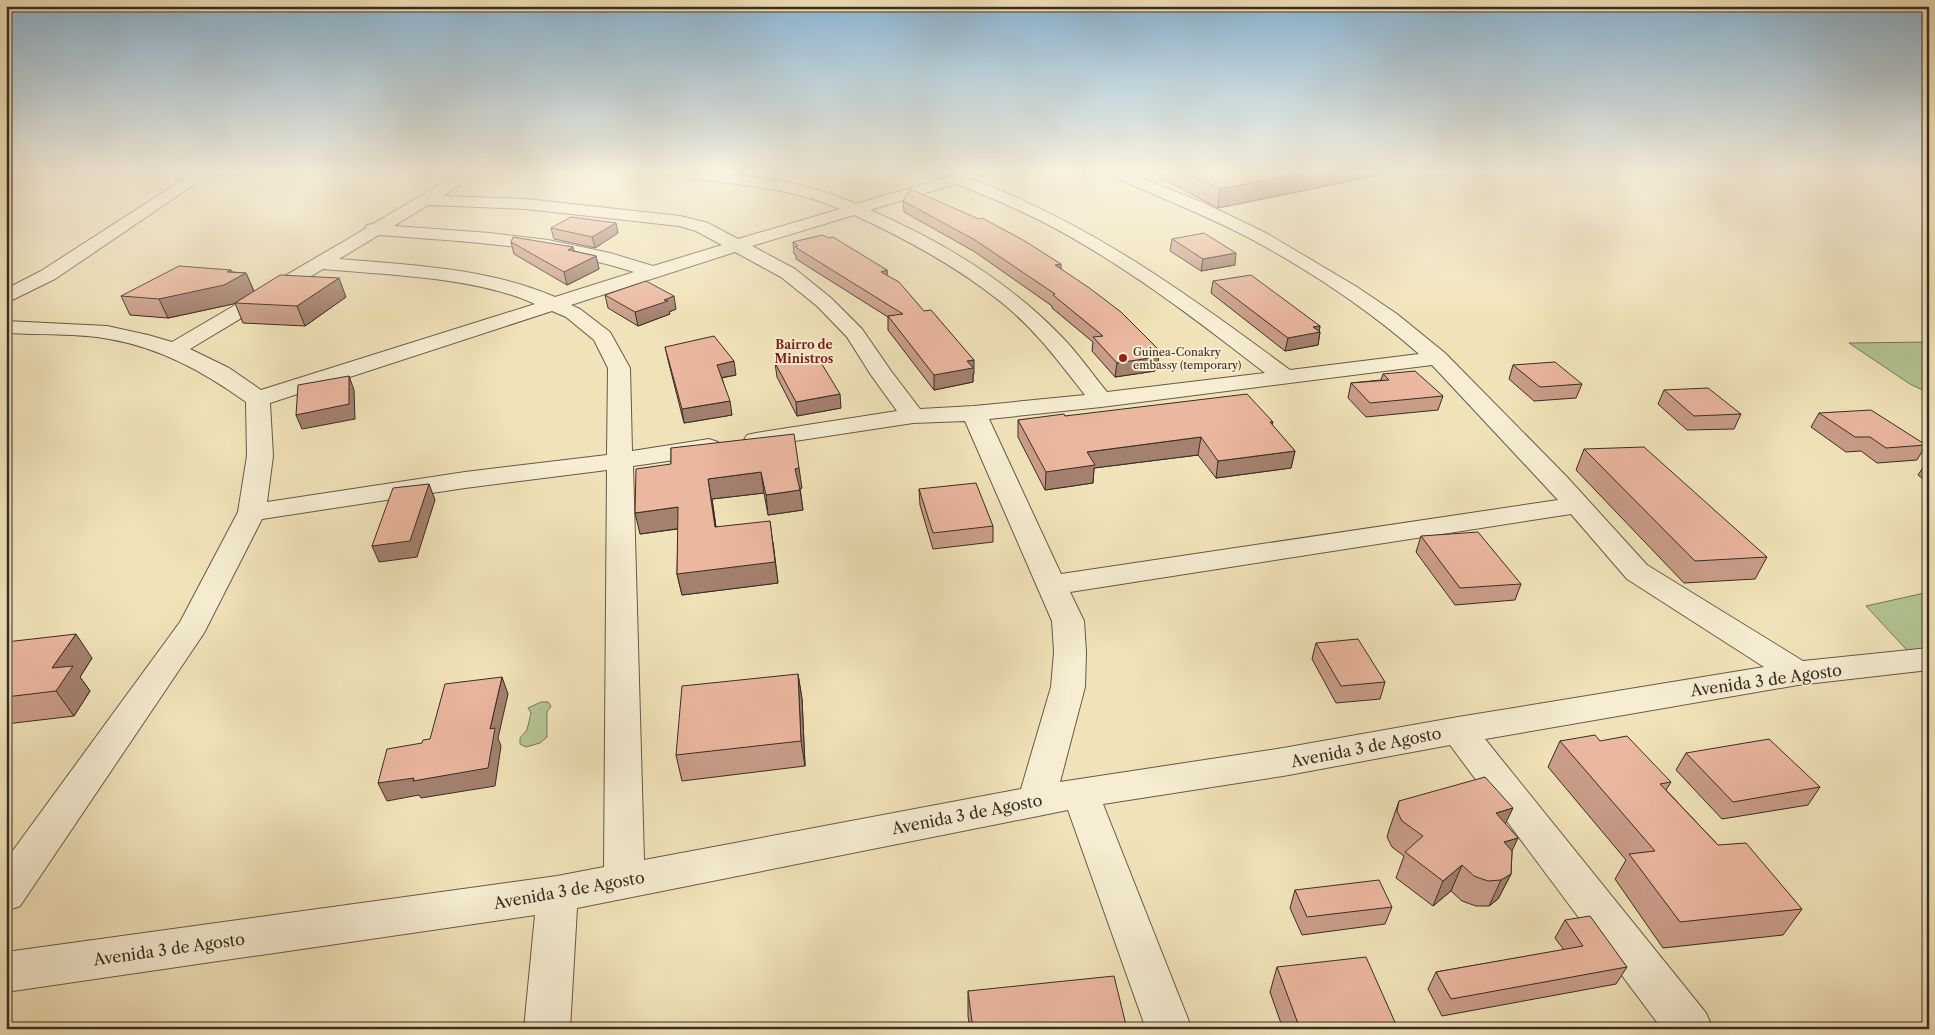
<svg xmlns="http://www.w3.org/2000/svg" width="1935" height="1035" font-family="'Libre Caslon Text',serif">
  <rect width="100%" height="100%" fill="#f1e3b9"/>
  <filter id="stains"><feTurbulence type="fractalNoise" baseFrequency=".004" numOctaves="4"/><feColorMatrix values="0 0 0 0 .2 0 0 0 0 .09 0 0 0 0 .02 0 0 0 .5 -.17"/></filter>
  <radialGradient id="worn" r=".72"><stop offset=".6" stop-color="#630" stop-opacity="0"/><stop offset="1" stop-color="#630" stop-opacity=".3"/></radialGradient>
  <path fill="#b4c594" stroke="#76795c" d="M1929,342V393L1910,384L1849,343Z
    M1929,592V674L1866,606Z
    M541,702H548L551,706L547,712V737L540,743L526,747L520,744V738L527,730L531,713L528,708Z"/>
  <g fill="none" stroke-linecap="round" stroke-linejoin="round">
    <defs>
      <path id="minor" d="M193,173H211L55,279L6,303V289L41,271Z
        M459,173H478L443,196L526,199L680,216L708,223L738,239L840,209C793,188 738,185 688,178L683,176L680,173C739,173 802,180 856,204L961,173H985L982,176L972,179C1092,225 1188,294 1290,370L1419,354C1369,310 1312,272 1253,240C1208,216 1159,197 1112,176L1109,173H1130L1206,204L1266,233L1357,287L1397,314L1445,353L1567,477L1647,565L1803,661L1929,648V670L1798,685L1485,739L1706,1013L1713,1029H1662L1450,745L1283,776L1103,804L1192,1029H1146L1068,810L577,908L570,1029H524L535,915L6,992V952L557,876L604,867L607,470L465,488L262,519L204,633L20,906L6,911V860L180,622L238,512L247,456L246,402C204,372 161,348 109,339C78,333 39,335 6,333V321L107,326L148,335L172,342L365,229L367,225L373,224ZM956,184C985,195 1013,207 1041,221C1121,262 1194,318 1265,373L1107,392C1092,374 1078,353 1061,336C1007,280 941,241 870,210ZM428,205L526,209L679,226L696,231L722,245L653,266L610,253L548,240L490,233L394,226ZM854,215C906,239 956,266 1001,302C1034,328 1059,362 1085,395L974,406L920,409L891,371L862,329L831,298L795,269L752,246ZM379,235C467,242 549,245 634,272L555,297C488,268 410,265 339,259ZM735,252L781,277L817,306L847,337L871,375L897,411L756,433L747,435L744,440L747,445L756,447L913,423L965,421L1052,621L1054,652L1051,687L1021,789L644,860L633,466L709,455L718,452L722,447L718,442L709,439L632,451L630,368L610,332L580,309L571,305ZM323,269C387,275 477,277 535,304L261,390L229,368L190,349ZM552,311L566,317L594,340L608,368L607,455L465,472L267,502L273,456L270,403ZM1432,365L1558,500L1061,574L989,419L1101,407ZM1571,514L1627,579L1764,667L1458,717L1283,748L1060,782L1085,687L1086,652L1084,621L1070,592Z"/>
    </defs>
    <use href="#minor" stroke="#665a4a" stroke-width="2"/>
    <use href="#minor" fill="#f6edd2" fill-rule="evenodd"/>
  </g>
  <path fill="#ca9d89" stroke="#382d25" d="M1144,173H1386L1385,174L1218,208L1153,174L1149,175Z
    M903,201L1061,269L1159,350L1158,364H1156L1155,371L1115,377L1092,351L1093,342L1052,308V306L975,252L904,212Z
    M616,223L618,233L595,248L554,239L551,228Z
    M1172,239L1235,265L1201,271L1170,251Z
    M511,242L573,247L574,251L596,256L599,269L567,285L514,254Z
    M793,242L887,270V275L974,374H973V382L934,390L888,330V317L796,259V255L794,254Z
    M232,272L246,273L254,291L346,297L305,326L243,323L235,303L238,301L233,304L168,318L130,315L121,296Z
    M1213,281L1320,326L1319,331L1320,332L1318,345L1285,351L1211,293Z
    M605,295L676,309L669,312L670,314L638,326L608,308Z
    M665,347L736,375L722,378L732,415L684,423L668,360Z
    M775,363L841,408L797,416L777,377Z
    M1513,365L1582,384L1576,398L1534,401L1509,379Z
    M1383,374L1443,396L1438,410L1366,417L1348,398L1351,383L1381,380Z
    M1664,390L1741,414L1734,429L1687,430L1658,404Z
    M1819,413L1926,445L1917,460L1877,463L1861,451L1846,452L1811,427Z
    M1065,416L1273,422L1272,425L1295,451L1291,468L1216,478L1198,455L1094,468L1093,483L1045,490L1018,437V420Z
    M671,448L802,488H800L803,510L768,515L764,493L712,499L716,527L773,542L778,583L682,595L677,574L678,529L640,534L671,464Z
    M1584,449L1767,557L1755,579L1684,583L1576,470Z
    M1928,460H1929V483L1918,475Z
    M919,489L993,526V542L933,549L920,505Z
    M1421,536L1521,584L1515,600L1455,605L1416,552Z
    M6,642L92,658L80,677L90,691L74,716L6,724Z
    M1316,643L1385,682L1380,699L1336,703L1312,659Z
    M798,674L802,699L805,766L682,781L676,755Z
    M1560,741H1600L1671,782L1666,790L1718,845L1802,909L1783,935L1663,948L1615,879L1626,860L1548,767Z
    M1686,753L1820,787L1808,805L1722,819L1676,770Z
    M1399,801L1505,824L1512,852L1511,874L1498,899L1489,906H1476L1462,901L1451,891L1433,906L1396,878L1404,856L1392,847L1387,837L1390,827Z
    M1295,890L1392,907L1385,924L1302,935L1290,908Z
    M1565,920L1627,967L1616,984L1442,1016L1428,989L1436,972L1564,950L1555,938Z
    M1277,967L1398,1029H1283L1270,992Z
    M968,991L1127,1029H970L968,1016Z"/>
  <path fill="#a4806f" stroke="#382d25" d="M1303,173H1386L1385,174L1218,208L1220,189Z
    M616,223L618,233L595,248L592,237Z
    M573,247L576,259L568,250Z
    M1236,253L1235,265L1201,271L1203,259Z
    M596,256L599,269L567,285L564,272Z
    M1061,264V276L1055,265Z
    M231,270L235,279L246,273L254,292L233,304L168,318L159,299Z
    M887,270V283L881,272Z
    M339,278L346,297L305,326L297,306Z
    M674,296L676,309L669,312L670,314L638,326L635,312L664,300Z
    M1320,326L1319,333L1320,332L1318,345L1285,351L1288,338L1313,327Z
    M1159,350L1158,364H1156L1155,371L1115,377L1117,363L1151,351Z
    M974,360V374H973V382L934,390V375L967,361Z
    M734,361L736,375L719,378L717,365Z
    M349,376L354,390L355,419L302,429L296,415Z
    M840,394L841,408L797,416L796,402Z
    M730,401L732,415L684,423L682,409Z
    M1201,437L1198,455L1094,468L1093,483L1045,490L1046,472L1087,452Z
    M1295,451L1291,468L1216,478L1218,461Z
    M799,468L802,488L797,489L795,469Z
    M761,472L764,493L712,499L719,548L708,479Z
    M429,484L435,500L417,557L379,562L372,546Z
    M800,490L803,510L768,515L766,495Z
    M678,507L682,528L640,534L635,513Z
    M770,521L778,583L682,595L677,574Z
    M76,634L92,658L80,677L90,691L74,716L56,691L52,668Z
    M798,674L802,699L805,766L801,741Z
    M502,677L508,694L498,738L501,746L495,786L421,798L419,795L387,801L378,783L490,729Z
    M1513,808L1501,833L1496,813Z
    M1518,838L1506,864L1504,842Z
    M1462,865L1451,891L1433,906L1443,881Z
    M1511,874L1498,899L1489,906L1501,880Z"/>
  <path fill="#ebb79f" stroke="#382d25" d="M1188,173H1303L1220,189Z
    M910,189L979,219L982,218L1023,240L1061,264L1055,265L1088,287L1121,312L1159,350L1151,351L1157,357L1117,363L1093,337L1103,336L1053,295L1055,294L975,240L903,201Z
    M571,217L616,223L592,237L551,228Z
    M1204,233L1236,253L1203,259L1172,239Z
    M822,235L829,238L833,237L887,270L881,272L899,282L924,311L931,310L974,360L967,361L973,368L934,375L888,316L903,314L795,247L798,246L793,242Z
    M513,237L573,247L568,250L596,256L564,272L511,242Z
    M179,266L231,270L227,272L246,273L224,285L159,299L121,296Z
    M280,275L339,278L297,306L235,303Z
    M1251,275L1320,326L1313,327L1320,332L1288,338L1213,281Z
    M646,281L674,296L664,300L668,301L635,312L605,295Z
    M714,336L734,361L717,365L730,401L682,409L665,347Z
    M817,356L840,394L796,402L775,363Z
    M1555,362L1582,384L1540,387L1513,365Z
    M1415,371L1443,396L1370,403L1351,383L1389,380L1383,374Z
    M349,376V404L296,415L298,385Z
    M1708,388L1741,414L1694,416L1664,390Z
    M1247,394L1273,422H1270L1295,451L1218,461L1201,437L1087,452L1095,465L1046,472L1018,420L1064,414L1065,416Z
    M1871,410L1926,445L1886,448L1870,437H1855L1819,413Z
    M794,434L799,468L795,469L800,490L766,495L761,472L708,479L715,527L770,521L775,562L677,574L678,507L635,513L636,469L671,464V448Z
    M1644,447L1767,557L1695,561L1584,449Z
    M976,483L993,526L933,533L919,489Z
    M429,484L410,541L372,546L393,488Z
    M1478,532L1521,584L1460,588L1421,536Z
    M76,634L52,668L73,666L56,691L6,697V642Z
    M1358,639L1385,682L1341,686L1316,643Z
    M798,674L801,741L676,755L682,686Z
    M502,677L490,729L495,728L488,768L413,781L414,778L378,783L387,749L422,743L423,740L430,739L445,684Z
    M1595,735L1600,741L1627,736L1671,782L1660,784L1718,845L1746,843L1802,909L1680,922L1629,854L1655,851L1560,741Z
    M1769,739L1820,787L1733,802L1686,753Z
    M1485,777L1513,808L1496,813L1518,838L1504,842L1512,851L1511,874L1501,880L1488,881L1474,876L1462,865L1443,881L1405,852L1423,836L1402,821L1397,811L1399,801Z
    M1379,880L1392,907L1307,917L1295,890Z
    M1590,916L1627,967L1451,999L1436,972L1583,946L1565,920Z
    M1366,957L1398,1029H1300L1277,967Z
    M1114,976L1127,1029H973L968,991Z"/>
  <linearGradient id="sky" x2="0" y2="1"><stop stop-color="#8bb7d6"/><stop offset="0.54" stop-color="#f9f2e0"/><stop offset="1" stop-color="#f9f2e0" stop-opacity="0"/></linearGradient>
  <rect width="1935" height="318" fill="url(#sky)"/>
  <circle fill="#8f2418" stroke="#f6edd2" stroke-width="2" cx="1123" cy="358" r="5"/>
  <g text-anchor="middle" stroke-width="4" stroke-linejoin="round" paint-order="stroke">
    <g font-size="11" fill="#382d25" stroke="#f6edd2" text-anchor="start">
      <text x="1133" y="356">Guinea-Conakry<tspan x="1133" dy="13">embassy (temporary)</tspan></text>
    </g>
    <g font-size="12" font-weight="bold" fill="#7a1f14" stroke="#f6edd2">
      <text x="804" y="349">Bairro de<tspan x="804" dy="14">Ministros</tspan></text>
    </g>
    <g font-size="16" fill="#382d25" stroke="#f6edd2">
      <text transform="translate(1766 680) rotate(-8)" y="6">Avenida 3 de Agosto</text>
      <text transform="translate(1366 747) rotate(-11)" y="6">Avenida 3 de Agosto</text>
      <text transform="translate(967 814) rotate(-11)" y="6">Avenida 3 de Agosto</text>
      <text transform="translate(569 890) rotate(-10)" y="6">Avenida 3 de Agosto</text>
      <text transform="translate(169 949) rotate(-8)" y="6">Avenida 3 de Agosto</text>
    </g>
  </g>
  <rect width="1935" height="1035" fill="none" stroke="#f1e3b9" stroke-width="25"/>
  <rect x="8" y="8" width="1920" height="1020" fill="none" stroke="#382d25" stroke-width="2.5"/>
  <rect x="12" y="12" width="1910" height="1010" fill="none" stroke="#382d25"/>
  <rect width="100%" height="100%" filter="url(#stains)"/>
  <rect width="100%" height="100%" fill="url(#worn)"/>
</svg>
